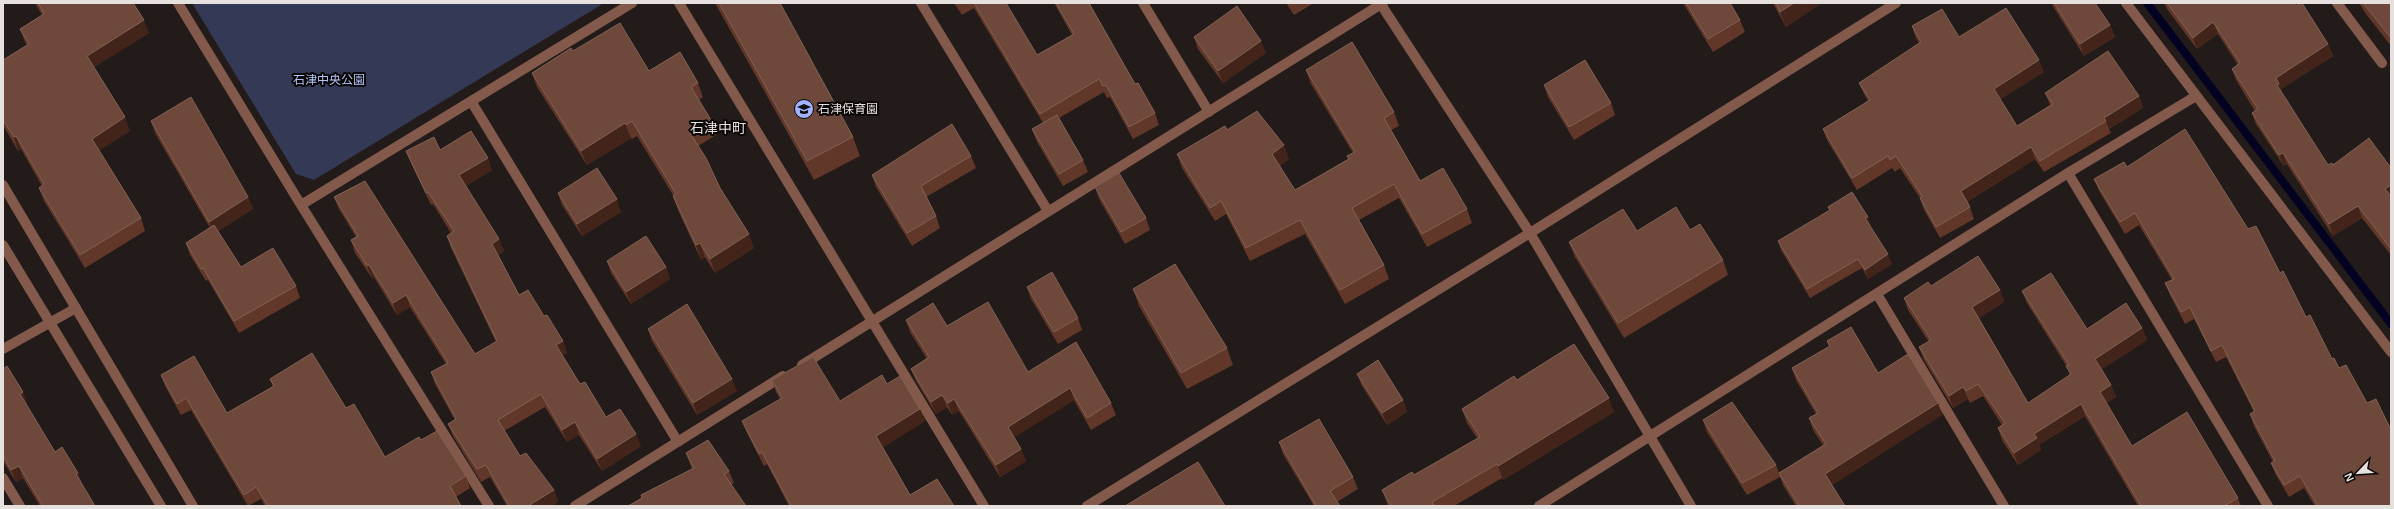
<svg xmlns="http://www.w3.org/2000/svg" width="2394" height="509" font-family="Helvetica,'Noto Sans JP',sans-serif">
  <rect width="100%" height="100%" fill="#231b19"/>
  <path fill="#343a55" d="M192,3H604L314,180L296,174Z"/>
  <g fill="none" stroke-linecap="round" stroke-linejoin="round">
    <path stroke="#030222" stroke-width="8" d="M2147,3L2391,324"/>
    <path stroke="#82594b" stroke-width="10" d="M178,3L301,205L489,506
      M679,3L984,506
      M921,3L1048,211
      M1143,3L1209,112
      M2126,3L2391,352
      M2337,3L2382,63
      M471,101L678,442
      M2068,173L2268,506
      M301,205L632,3
      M1877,294L2004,506
      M3,349L76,308
      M802,365L1383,3
      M3,478L20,506
      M575,506L783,376
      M1539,506L2068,173L2196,96"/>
    <path stroke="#82594b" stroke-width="10" d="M1380,3L1530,233L1691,506
      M3,185L193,506
      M3,245L161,506
      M1087,506L1530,233L1896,3"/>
  </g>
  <path fill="#603728" d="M35,3H133L149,33L94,67L130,131L99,150L141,218L145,231L85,268L44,201L39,188L42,186L21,149L18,151L3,125V60L27,45L25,42L20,29L42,15Z
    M715,3H780L853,137L860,156L814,180Z
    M954,3H1006L1037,55L1072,35L1054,3H1089L1135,84L1155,113L1159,125L1133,139L1110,97L1107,98L1104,92L1059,118L1083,160L1088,172L1063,186L1037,142L1032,129L1043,123L974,8L962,15Z
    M1286,3H1314L1294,15Z
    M1683,3H1730L1740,20L1745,32L1713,52Z
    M1773,3H1820V4L1786,27Z
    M2051,3H2095L2110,25L2115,37L2084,56Z
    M2164,3H2294L2328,44L2333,56L2281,89L2283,95L2328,165H2333L2391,168V255L2362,218L2333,236L2287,164L2284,166L2256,124L2252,113L2255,111L2236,80L2232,69L2238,65L2218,34L2197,49L2167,9Z
    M2359,3H2391V46L2366,14Z
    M1912,26L1959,37L2044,72L2000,99L2017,126L2050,105L2045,93L2139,96L2143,108L2109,129L2111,133L2044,172L2035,159L1967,202L1970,207L1974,219L1940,238L1924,210L1920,198L1900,168L1895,172L1892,168L1857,190L1827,140L1823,129L1868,101L1864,94L1859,83L1919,43L1916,38Z
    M1194,37L1266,53L1223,83L1198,49Z
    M573,51L649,71L698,83L703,97L699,100L711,120L716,135L698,146L720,188L754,248L715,273L705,257L701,260L678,210L673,196V195L637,136L632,139L631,138L587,165L537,87L532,73Z
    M1306,70L1394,112L1399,126L1391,130L1420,181L1467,209L1472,223L1427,247L1399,198L1359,220L1384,265L1389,279L1345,304L1305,234L1250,261L1226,214L1215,221L1182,168L1177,154L1227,130L1289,159L1280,166L1295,190L1348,159L1347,156L1353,153L1311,84Z
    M1544,85L1611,103L1615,115L1574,140L1548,97Z
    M151,121L248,197L253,209L218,231L241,267L296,286L300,298L239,333L208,280L206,281L190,255L186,243L210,228L155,133Z
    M406,151L492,170L466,186L499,239L504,251L498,255L519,295L544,316L563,341L567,353L562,356L580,384L606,417L641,446L602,471L579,435L567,442L545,407L504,431L520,456L554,490L558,502L552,506H507L490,477L481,482L453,436L448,424L455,420L435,384L431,372L446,364L410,307L397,315L374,277L372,278L355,253L351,240L356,237L339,209L334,197L475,354L496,342L451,248L447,236L451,233L433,204L431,205L411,163Z
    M971,156L976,168L926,197L936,216L940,228L912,246L876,187L872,175Z
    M2127,167L2391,506H2315L2304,488L2289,497L2276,475L2271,463L2273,462L2254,426L2250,414L2254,412L2226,357L2216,362L2194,319L2185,324L2170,295L2165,283L2172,280L2139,225L2125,234L2099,191L2094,179Z
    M1095,187L1146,218L1150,230L1125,244L1099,199Z
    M558,193L621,212L582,236L562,205Z
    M1828,207L1871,226H1870L1892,264L1868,279L1862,268L1810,298L1781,250L1778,241L1830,211Z
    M1690,230L1723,260L1728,275L1624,338L1575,257L1569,242L1637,231Z
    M607,261L666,267L670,279L631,304L611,273Z
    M1931,286L2000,290L2004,302L1979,318L2028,403L2070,376L2067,367L2027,303L2022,291L2087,329L2142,328L2147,340L2102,369L2111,385L2116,397L2106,403L2132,446L2238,498L2241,506H2138L2085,416L2039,445L2041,450L2018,465L2002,440L1998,428L2002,425L1983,396L1970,403L1968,399L1953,408L1924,360L1919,347L1929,342L1908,310L1904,298Z
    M1027,287L1078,318L1082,330L1058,344L1031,299Z
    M1133,289L1227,348L1233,365L1187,389L1139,306Z
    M906,320L947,326L1028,372L1111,403L1116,415L1091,430L1074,400L1014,437L1021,449L1026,461L1000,477L959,411L952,415L947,407L936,414L916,381L911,369L927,359L910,332Z
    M648,329L737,391L697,415L652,341Z
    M1827,341L1878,373L1938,403L1942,415L1832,485L1845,506H1796L1783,485L1780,477L1747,495L1707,432L1703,420L1776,465L1779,473L1823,445L1813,430L1809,418L1816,414L1796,380L1792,368L1829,347Z
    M3,369L23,392L27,404L26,405L55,452L78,473L82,485L95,506H40L23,478L16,482L3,461Z
    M1357,374L1403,400L1407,412L1387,425L1362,386Z
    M161,375L227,413L273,386L270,379L346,408L385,457L421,440L466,476L470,488L456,497L461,506H265L261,499L248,506L191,410L181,415L165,386Z
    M772,380L840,401L887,384L920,409L925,421L883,447L910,495L954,506H789L767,464L764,466L747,433L742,421L780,399L776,392Z
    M1517,380L1614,412L1503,480L1502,478L1454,506H1388L1382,490L1414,475L1477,438L1467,423L1462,409Z
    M1279,442L1353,477L1358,489L1337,502L1340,506H1314L1283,454Z
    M686,453L729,471L734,483L731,485L642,498L641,495L692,469Z"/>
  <path fill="#42241a" d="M1794,3H1820V4L1786,27L1780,12Z
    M144,20L149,33L91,69L87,56Z
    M2213,22L2218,34L2197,49L2193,38Z
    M2110,25L2115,37L2084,56L2080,44Z
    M1261,41L1266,53L1223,83L1218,71Z
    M2328,44L2333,56L2281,89L2283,95L2281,97L2277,85L2276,78Z
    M2039,60L2044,72L1998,101L1994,89Z
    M2139,96L2143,108L2109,129L2106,121L2104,118Z
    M125,117L130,131L97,152L92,139Z
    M625,123L631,138L587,165L581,151Z
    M16,136L21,149L18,151L14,137Z
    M1284,145L1289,159L1277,168L1272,154Z
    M2031,147L2035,159L1965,203L1961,191Z
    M2283,153L2287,164L2284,166L2279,155Z
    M488,158L492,170L464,187L459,175Z
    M2391,185V199L2385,189Z
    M248,197L253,209L213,234L209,222Z
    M617,199L621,212L582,236L577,224Z
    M2358,206L2362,218L2333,236L2329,224Z
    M1868,217L1871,226L1868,228L1865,218Z
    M749,234L754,248L715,273L710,259Z
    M499,239L504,251L496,256L492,244Z
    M700,243L705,257L701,260L696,245Z
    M1888,254L1892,264L1868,279L1865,270Z
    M369,265L374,277L372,278L367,266Z
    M666,267L670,279L631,304L626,292Z
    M2000,290L2004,302L1977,319L1972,307Z
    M406,295L410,307L397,315L393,303Z
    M2142,328L2147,340L2099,371L2095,359Z
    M563,341L567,353L560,357L556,345Z
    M732,379L737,391L697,415L693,403Z
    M2111,385L2116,397L2104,404L2100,392Z
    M1963,387L1968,399L1953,408L1949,396Z
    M1070,388L1074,400L1012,439L1008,427Z
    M23,392L27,404L24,406L20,394Z
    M942,395L947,407L936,414L931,402Z
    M1609,398L1614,412L1503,480L1498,466Z
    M954,399L959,411L952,415L948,403Z
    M1403,400L1407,412L1387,425L1382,413Z
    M1938,403L1942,415L1830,486L1825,474Z
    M2081,404L2085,416L2039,445L2041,450L2018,465L2014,453L2034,434Z
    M920,409L925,421L881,449L876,436Z
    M575,422L579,435L567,442L562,430Z
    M636,434L641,446L602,471L597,459Z
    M1021,449L1026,461L1000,477L996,465Z
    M19,466L23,478L16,482L11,470Z
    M78,473L82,485L76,474Z
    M554,490L558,502L552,506H528Z"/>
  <path fill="#6e493b" stroke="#816155" d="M38,3H133L144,20L87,56L125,117L92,139L141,218L80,255L39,188L44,184L16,136L14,137L3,120V60L29,44L20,29L44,14Z
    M719,3H780L853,137L807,161Z
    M974,3H1006L1037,55L1074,34L1056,3H1089L1135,84L1138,83L1155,113L1129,127L1106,85L1103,86L1099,79L1040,114Z
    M1686,3H1730L1740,20L1708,39Z
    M1776,3H1794L1780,12Z
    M2054,3H2095L2110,25L2080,44Z
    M2167,3H2294L2296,6L2300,3H2302L2328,44L2276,78L2279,84L2277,85L2328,165L2332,163L2333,165L2369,138L2391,168V185L2385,189L2391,196V249L2358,206L2329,224L2283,153L2279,155L2252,113L2258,109L2232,69L2240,63L2213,22L2193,38Z
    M2363,3H2391V38Z
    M1237,6L1261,41L1218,71L1194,37Z
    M2006,8L2039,60L1994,89L2017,126L2053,104L2045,93L2108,51L2139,96L2104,118L2106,121L2040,161L2031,147L1961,191L1970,207L1936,227L1920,198L1922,196L1896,156L1890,160L1888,156L1852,178L1823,129L1870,100L1859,83L1921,42L1912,26L1942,9L1959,37Z
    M620,23L649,71L680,52L698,83L691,87L711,120L690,133L706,158L720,188L749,234L710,259L700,243L696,245L673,196L676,194L632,121L626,125L625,123L581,151L532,73L571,48L573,51Z
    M1352,42L1394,112L1384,118L1420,181L1443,168L1467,209L1422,234L1394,184L1352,208L1384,265L1340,290L1300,220L1246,248L1221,201L1210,208L1177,154L1225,126L1227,130L1257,111L1284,145L1272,154L1295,190L1349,159L1347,156L1355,152L1306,70Z
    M1585,60L1611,103L1569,127L1544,85Z
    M191,97L248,197L209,222L151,121Z
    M1057,115L1083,160L1059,174L1032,129Z
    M952,124L971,156L921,186L936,216L907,233L872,175Z
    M2185,129L2248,229L2256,226L2280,273L2283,271L2306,317L2310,315L2332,359L2334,358L2339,368L2346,365L2367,403L2376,399L2391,430V506H2318L2300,476L2284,485L2271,463L2275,461L2250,414L2255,411L2222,345L2211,351L2190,307L2181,312L2165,283L2174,279L2135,213L2120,222L2094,179L2124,162L2127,167Z
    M471,131L488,158L459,175L499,239L492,244L519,295L528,290L544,316L547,315L563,341L556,345L580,384L585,382L606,417L620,409L636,434L597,459L575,422L562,430L541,394L498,420L520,456L526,453L554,490L528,506H509L486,465L477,469L448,424L456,419L431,372L448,363L406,295L393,303L369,265L367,266L351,240L358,236L334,197L365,181L475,354L497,341L447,236L454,231L428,192L426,193L406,151L434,137L440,150Z
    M597,168L617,199L577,224L558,193Z
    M1119,173L1146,218L1121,232L1095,187Z
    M1852,192L1868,217L1865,218L1888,254L1865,270L1858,259L1807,289L1778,241L1830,210L1828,207Z
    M1676,207L1690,230L1700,224L1723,260L1618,323L1569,242L1623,209L1637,231Z
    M214,225L241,267L273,248L296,286L234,321L203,268L201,269L186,243Z
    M646,236L666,267L626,292L607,261Z
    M1978,256L2000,290L1972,307L2028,403L2071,374L2066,366L2069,365L2022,291L2051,273L2087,329L2126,303L2142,328L2095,359L2111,385L2100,392L2132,446L2187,412L2238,498L2224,506H2141L2081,404L2034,434L2037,438L2014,453L1998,428L2005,423L1978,384L1966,391L1963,387L1949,396L1919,347L1931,340L1904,298L1928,282L1931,286Z
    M1175,264L1227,348L1181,373L1133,289Z
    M1052,272L1078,318L1054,332L1027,287Z
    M988,302L1028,372L1076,342L1111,403L1087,418L1070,388L1008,427L1021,449L996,465L954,399L948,403L942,395L931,402L911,369L929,357L906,320L933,303L947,326Z
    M687,304L732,379L693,403L648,329Z
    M1851,327L1878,373L1908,354L1938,403L1825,474L1845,506H1799L1779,473L1826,444L1809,418L1818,413L1792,368L1830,346L1827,341Z
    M1574,344L1609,398L1498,466L1497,464L1432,502L1434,506H1391L1382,490L1412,472L1414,475L1480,437L1462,409L1514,376L1517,380Z
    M312,353L346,408L354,404L385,457L419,437L421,440L437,431L466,476L450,486L461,506H268L256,487L244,495L186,398L177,404L161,375L194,356L227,413L274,386L270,379Z
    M813,357L840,401L882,375L887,384L900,376L920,409L876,436L910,495L937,479L954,506H791L762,452L759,454L742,421L782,398L772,380Z
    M1378,360L1403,400L1382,413L1357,374Z
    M7,366L23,392L20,394L55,452L62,447L78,473L76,474L95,506H43L19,466L11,470L3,456V369Z
    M1732,402L1776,465L1742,483L1703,420Z
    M1319,419L1353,477L1330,491L1340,506H1316L1279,442Z
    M708,440L729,471L724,474L746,506H628L642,498L641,495L694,468L686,453Z
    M1198,462L1225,506H1125Z"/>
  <defs>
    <symbol id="school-disc" viewBox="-11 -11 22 22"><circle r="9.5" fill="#a2b2fd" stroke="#0a0706"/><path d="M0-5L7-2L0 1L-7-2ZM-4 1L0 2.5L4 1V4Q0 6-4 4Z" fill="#111"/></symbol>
  </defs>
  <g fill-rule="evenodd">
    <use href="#school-disc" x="793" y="98" width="22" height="22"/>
  </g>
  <g text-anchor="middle" stroke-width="4" stroke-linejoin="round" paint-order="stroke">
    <g font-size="12" fill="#b4c2fa" stroke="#0a0706">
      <text x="329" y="84">石津中央公園</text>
    </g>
    <g font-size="12" fill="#e6e1df" stroke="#0a0706" text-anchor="start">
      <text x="818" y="113">石津保育園</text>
    </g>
    <g font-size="14" fill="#e6e1df" stroke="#0a0706">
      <text x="718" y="133">石津中町</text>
    </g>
  </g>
  <rect width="2394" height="509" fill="none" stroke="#e6e1df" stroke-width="8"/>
  <g transform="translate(2358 473) rotate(245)" stroke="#0a0706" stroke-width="3" paint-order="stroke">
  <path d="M0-3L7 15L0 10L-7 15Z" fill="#e6e1df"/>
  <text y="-6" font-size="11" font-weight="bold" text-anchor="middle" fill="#e6e1df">N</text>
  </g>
</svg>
